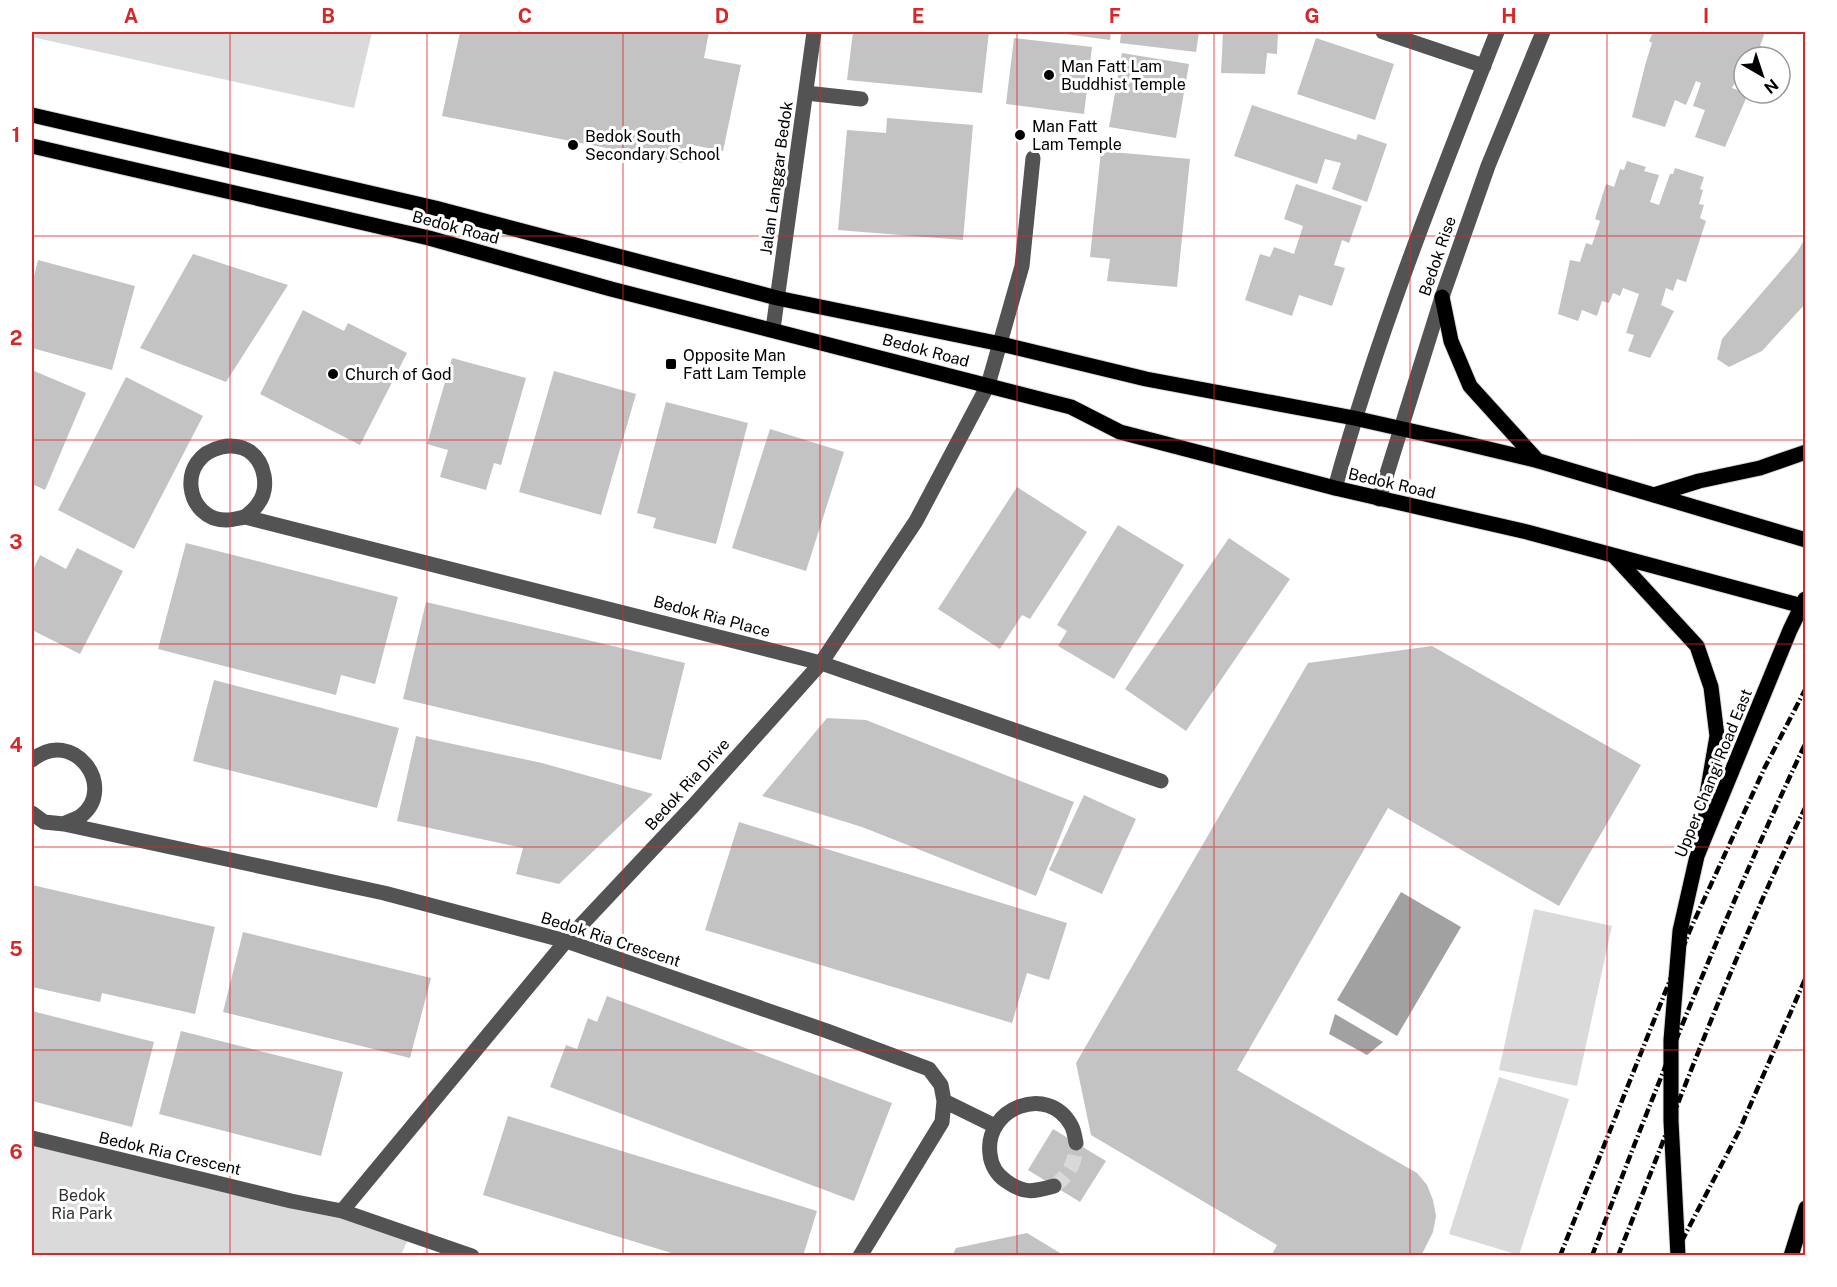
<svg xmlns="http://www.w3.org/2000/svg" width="1837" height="1287" font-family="'Public Sans',sans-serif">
  <rect width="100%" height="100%" fill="#fff"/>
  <path fill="#dadada" d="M32,32H372L354,108L32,37Z
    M1534,909L1612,926L1577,1086L1499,1070Z
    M1499,1077L1569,1099L1519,1255L1449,1234Z
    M32,1140L410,1235L401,1255L32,1256Z"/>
  <path fill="#a1a1a1" d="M1401,892L1461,927L1397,1036L1337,1000Z
    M1335,1014L1383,1042L1367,1055L1329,1034Z"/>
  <path fill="#c3c3c3" d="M460,32H709L704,58L741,65L723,151L687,144L683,163L442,116Z
    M853,32H989L982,93L847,80Z
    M1050,32H1111L1110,40Z
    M1121,32H1199L1196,52L1120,43Z
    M1223,32H1278L1277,54L1267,53L1265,74L1221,73Z
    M1653,32H1714L1719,34L1720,32H1765L1760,46L1770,49L1767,57H1744V77L1742,76L1738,86L1734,84L1732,88L1748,94L1725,147L1695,137L1705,110L1693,106L1701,83L1696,81L1686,105L1675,100L1665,127L1632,117L1646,62L1652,43L1649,41Z
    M1014,38L1092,47L1084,114L1006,104Z
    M1316,38L1394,64L1375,120L1297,94Z
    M1122,53L1189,64L1176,138L1109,127Z
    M1252,105L1356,140L1358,134L1387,144L1367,202L1332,189L1341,163L1325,159L1317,184L1234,156Z
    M887,118L973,125L963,240L838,230L847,130L886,133Z
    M1101,151L1190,159L1177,287L1107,281L1110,259L1090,257Z
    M1627,161L1646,167L1644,171L1659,175L1650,202L1659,205L1670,174H1673L1675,168L1704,177L1700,189L1703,190L1699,204L1704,205L1700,218L1706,221L1686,282L1677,279L1673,291L1666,288L1661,305L1674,311L1650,358L1628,351L1634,335L1626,333L1639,294L1623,288L1620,296L1613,293L1609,303L1602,301L1597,316L1582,310L1578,321L1558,314L1570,260L1580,262L1586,243L1592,245L1600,221L1595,219L1606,184L1614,187L1620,169L1624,170Z
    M1296,184L1362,206L1349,243L1342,240L1334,265L1345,268L1332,306L1299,295L1292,316L1245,300L1260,254L1270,257L1274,247L1294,254L1303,226L1284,219Z
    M1806,237V303L1762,351L1729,367L1717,359L1722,339L1797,252Z
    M193,254L288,285L226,382L140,348Z
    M38,260L135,286L112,370L32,348V285Z
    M303,310L344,331L348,323L407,353L360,445L260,394Z
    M452,358L526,378L501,465L494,463L486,490L440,477L448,450L427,444Z
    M32,370L86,393L45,490L32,484Z
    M554,371L636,394L601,515L519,492Z
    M126,377L203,416L134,549L58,510Z
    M666,402L748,423L716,544L653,528L656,518L637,513Z
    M770,429L844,452L806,571L732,548Z
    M1017,487L1087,532L1030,619L1022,615L1000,649L938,609Z
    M1118,525L1184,565L1114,679L1058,646L1067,631L1057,625Z
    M1229,538L1290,579L1186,731L1125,689Z
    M186,543L398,597L375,684L341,675L336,695L158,649Z
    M77,548L123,571L80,654L32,630V572L40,555L66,569Z
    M426,602L685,663L661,760L403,699Z
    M1432,646L1641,765L1559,906L1388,808L1237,1070L1417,1173L1427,1185L1433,1200L1436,1216L1433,1232L1421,1256H1271L1277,1245L1091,1135L1076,1063L1308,663Z
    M214,680L399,728L377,808L193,761Z
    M827,718L866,720L1074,802L1036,896L862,827L762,796Z
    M416,736L542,763L653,794L559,884L516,874L523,848L397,821Z
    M1084,795L1136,819L1102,894L1049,870Z
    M739,822L1067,923L1049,980L1027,973L1012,1023L705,930Z
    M32,885L215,927L195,1014L102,993L100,1002L32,987Z
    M243,932L431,978L410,1058L223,1012Z
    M607,996L892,1103L854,1201L550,1087L566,1045L577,1049L588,1018L597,1022Z
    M32,1011L154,1042L132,1127L32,1101Z
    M181,1031L343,1072L321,1156L159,1114Z
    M508,1116L817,1211L803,1256H681L483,1195Z
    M1053,1129L1106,1161L1080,1202L1028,1170Z
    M1027,1233L1065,1256H952L956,1248Z"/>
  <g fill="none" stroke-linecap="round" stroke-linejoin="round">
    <path stroke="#d9d9d9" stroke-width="15" stroke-dasharray="15 8" stroke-linecap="butt" d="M1054,1186C1069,1175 1076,1163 1076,1143"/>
    <defs>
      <path id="major" d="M32,115L435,208L777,298L1001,344L1146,379L1354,418L1447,439L1539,461L1806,540
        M32,146L429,238L611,289L1071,407L1120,432L1335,488L1527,532L1806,607
        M1442,297L1451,341L1470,386L1538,461
        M1654,495L1699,481L1760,468L1806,452
        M1615,557L1697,646L1711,687L1717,736L1701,829
        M1678,1256L1671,1121V1040L1680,931L1697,856L1790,630L1805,599
        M1791,1256L1806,1208"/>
    </defs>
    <use href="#major" stroke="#dbdbdb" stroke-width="17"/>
    <path stroke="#535353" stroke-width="15" d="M1383,32L1484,66
      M806,93L861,99
      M773,329L814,32
      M1335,488C1378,332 1438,182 1497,32
      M1379,499L1442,297L1488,166L1543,32
      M245,517C249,513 255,509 258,504C270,488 265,462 249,451C241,446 230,445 222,447C175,457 185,521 227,520C232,520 239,518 245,517L821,663L1161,781
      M32,760C73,726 118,787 81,816C77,819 69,821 64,824
      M32,813L44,822L64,824L384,893L566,941L827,1031L929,1069L941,1085L944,1101L942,1122L860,1256
      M944,1101L995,1126
      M32,1138L291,1201L342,1211L472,1256
      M1054,1186C1033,1192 1024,1194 1006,1181C997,1175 991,1165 990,1154C984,1108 1048,1083 1071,1125C1074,1130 1075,1137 1076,1143
      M342,1211L566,941L693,806L821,663L916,521L988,385L1022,266L1033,158"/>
    <use href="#major" stroke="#000" stroke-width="15"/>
    <path stroke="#000" stroke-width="4.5" stroke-dasharray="9 3 1.5 3" stroke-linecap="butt" d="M1560,1256L1690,930L1765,767L1806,688
      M1592,1256C1657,1082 1727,910 1806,742
      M1618,1256C1678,1105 1734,952 1806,806
      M1674,1256L1739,1131L1806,977"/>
  </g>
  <path fill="none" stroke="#d62828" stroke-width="1.5" stroke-opacity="0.55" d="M230,32V1256M427,32V1256M623,32V1256M820,32V1256M1017,32V1256M1214,32V1256M1410,32V1256M1607,32V1256M32,236H1806M32,440H1806M32,644H1806M32,847H1806M32,1050H1806"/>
  <g fill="#000" stroke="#fff" stroke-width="2">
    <circle cx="1049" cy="75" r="6"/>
    <circle cx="1020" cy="135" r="6"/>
    <circle cx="573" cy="145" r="6"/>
    <rect x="665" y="358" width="12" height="12" rx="3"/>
    <circle cx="333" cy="374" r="6"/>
  </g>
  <g text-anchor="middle" stroke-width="6" stroke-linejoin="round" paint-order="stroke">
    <g font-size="16" fill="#000" stroke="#fff" text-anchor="start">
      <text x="1061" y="72">Man Fatt Lam<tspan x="1061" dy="18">Buddhist Temple</tspan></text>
      <text x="1032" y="132">Man Fatt<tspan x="1032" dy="18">Lam Temple</tspan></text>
      <text x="585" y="142">Bedok South<tspan x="585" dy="18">Secondary School</tspan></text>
      <text x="683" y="361">Opposite Man<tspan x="683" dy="18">Fatt Lam Temple</tspan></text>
      <text x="345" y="380">Church of God</text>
    </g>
    <g font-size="16" fill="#000" stroke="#fff">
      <text transform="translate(776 178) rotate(-82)" y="6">Jalan Langgar Bedok</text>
      <text transform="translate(456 227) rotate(15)" y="6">Bedok Road</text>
      <text transform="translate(1437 256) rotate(-71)" y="6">Bedok Rise</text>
      <text transform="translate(926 350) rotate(15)" y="6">Bedok Road</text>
      <text transform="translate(1392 483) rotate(13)" y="6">Bedok Road</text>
      <text transform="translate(712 616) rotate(15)" y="6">Bedok Ria Place</text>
      <text transform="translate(1713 773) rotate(-68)" y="6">Upper Changi Road East</text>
      <text transform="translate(687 784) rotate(-48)" y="6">Bedok Ria Drive</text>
      <text transform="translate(611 939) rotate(18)" y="6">Bedok Ria Crescent</text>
      <text transform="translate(170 1153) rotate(13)" y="6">Bedok Ria Crescent</text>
    </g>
    <g font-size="16" fill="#313131" stroke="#fff">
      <text x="82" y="1201">Bedok<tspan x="82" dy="18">Ria Park</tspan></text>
    </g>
  </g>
  <rect width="1837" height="1287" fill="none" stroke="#ffffff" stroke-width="66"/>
  <g transform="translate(1762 75) rotate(141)"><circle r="28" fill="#ffffff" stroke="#999999" stroke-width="1.5"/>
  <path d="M0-4.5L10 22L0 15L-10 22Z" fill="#000000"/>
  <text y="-9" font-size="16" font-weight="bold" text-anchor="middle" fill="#000000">N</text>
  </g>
  <rect x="33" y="33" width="1771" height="1221" fill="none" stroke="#d62828" stroke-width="2"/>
  <g font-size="20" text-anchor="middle" font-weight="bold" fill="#d62828">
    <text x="131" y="23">A</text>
    <text x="328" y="23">B</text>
    <text x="525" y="23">C</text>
    <text x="722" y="23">D</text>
    <text x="918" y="23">E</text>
    <text x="1115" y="23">F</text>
    <text x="1312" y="23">G</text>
    <text x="1509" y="23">H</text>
    <text x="1706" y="23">I</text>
    <text x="16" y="142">1</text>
    <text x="16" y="345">2</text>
    <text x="16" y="549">3</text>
    <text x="16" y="752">4</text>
    <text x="16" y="956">5</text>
    <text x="16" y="1159">6</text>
  </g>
</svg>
